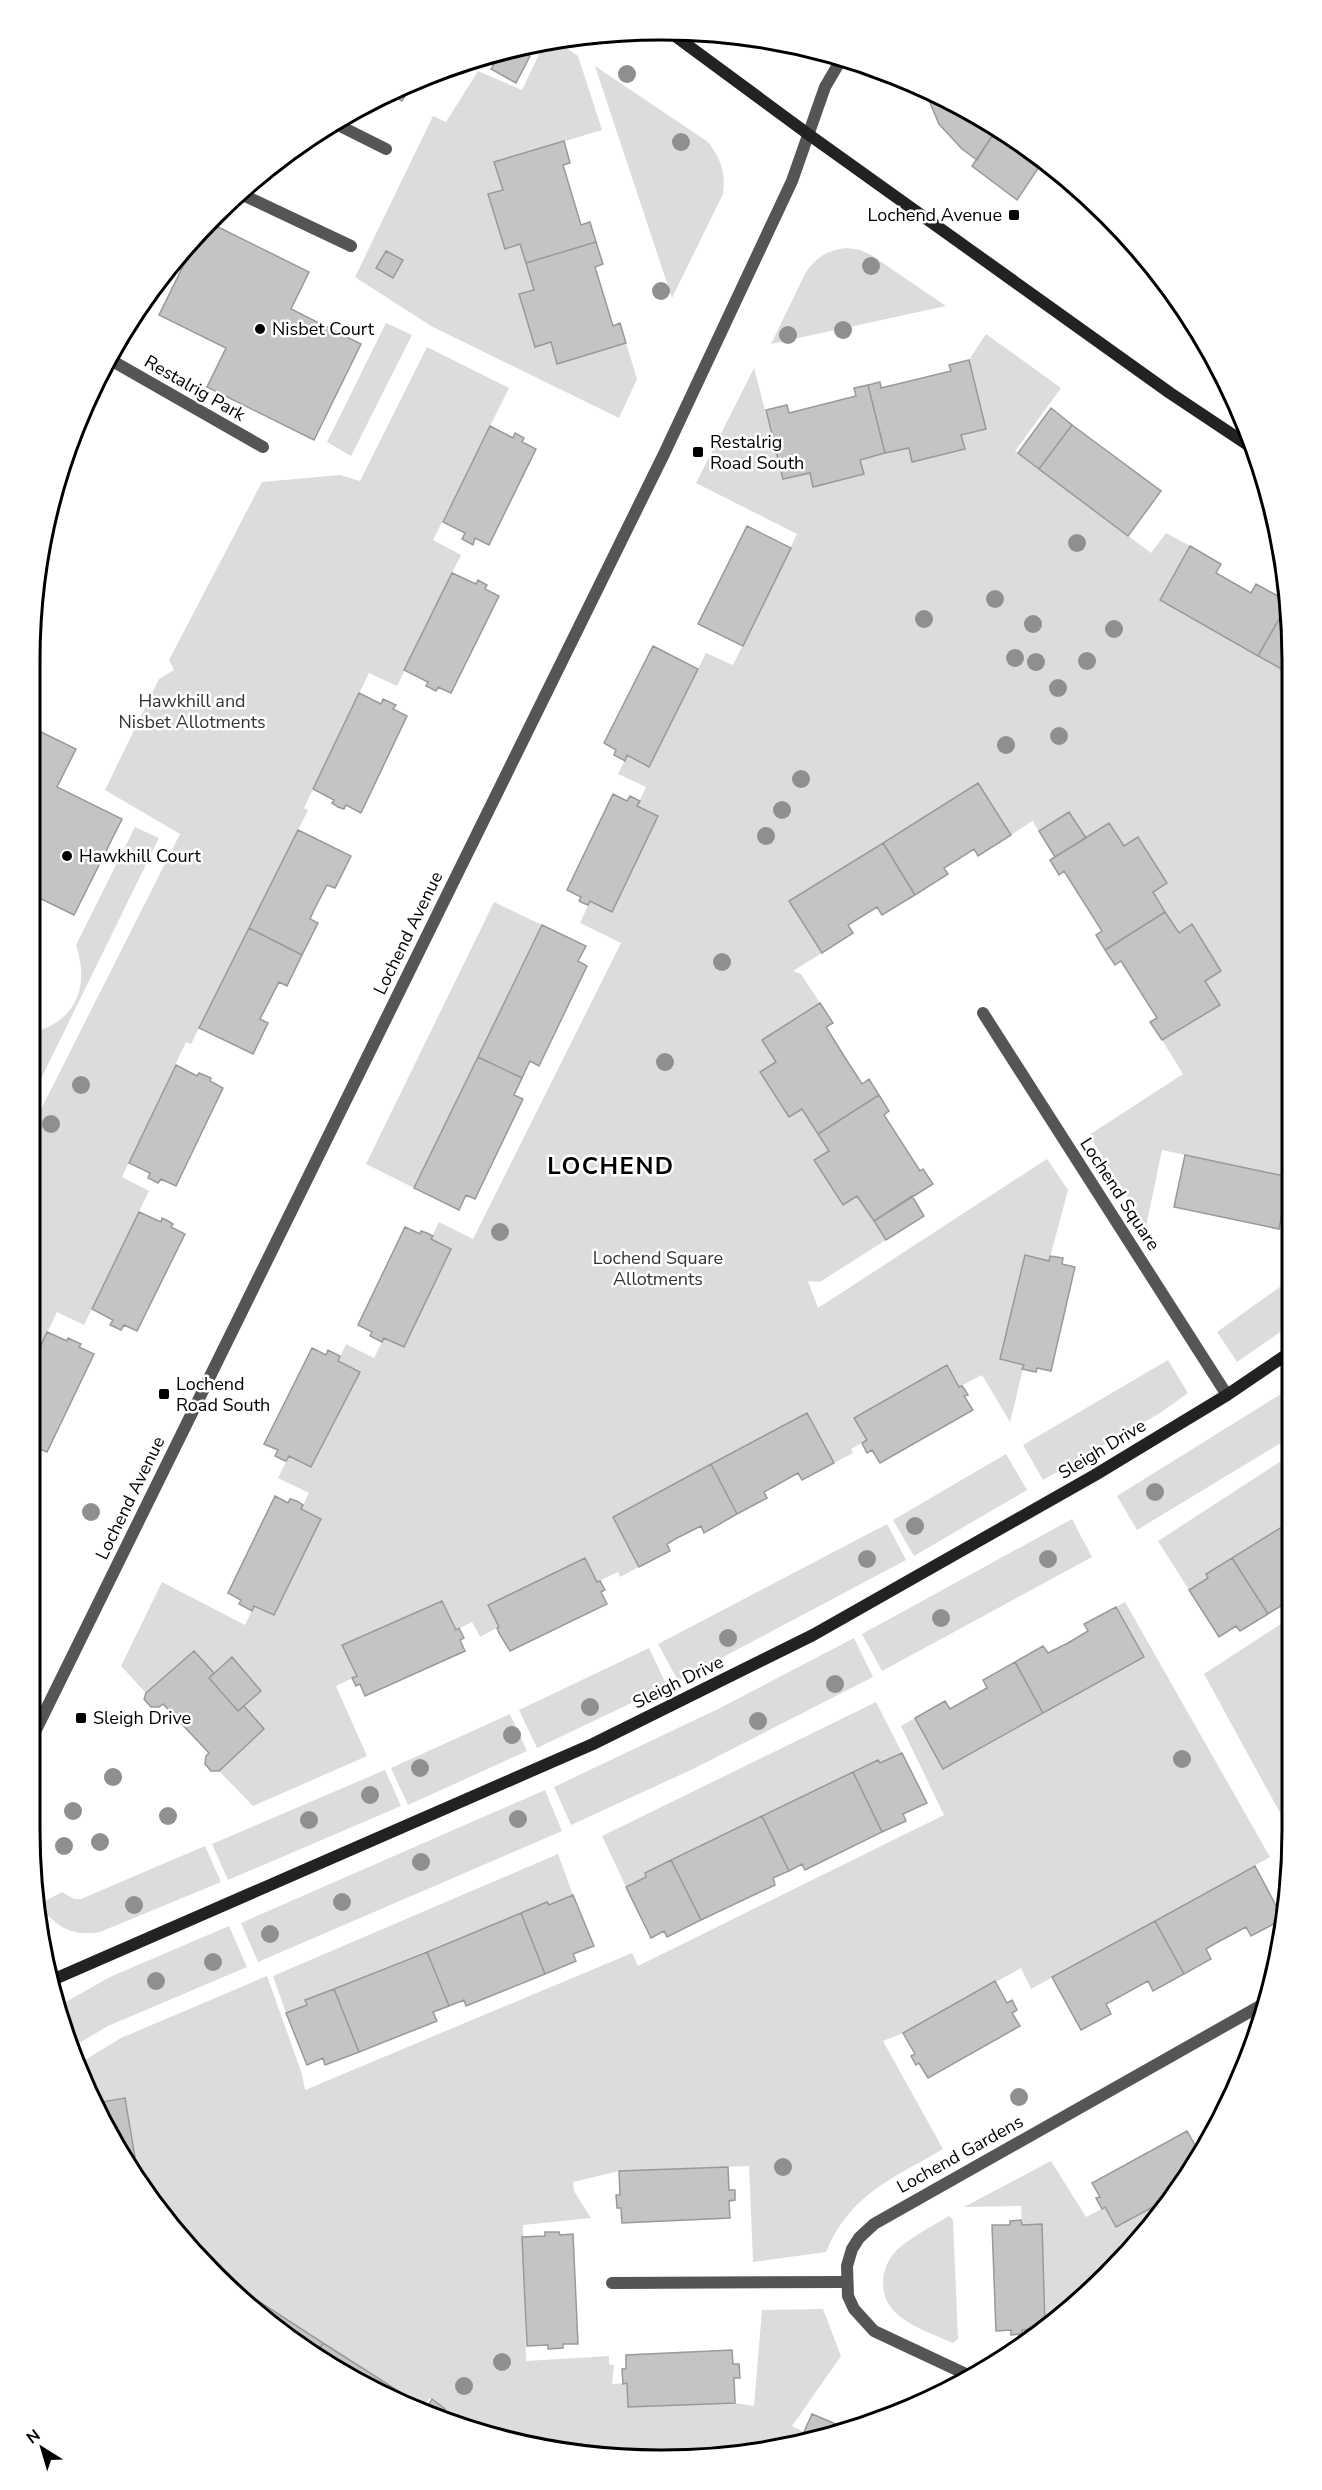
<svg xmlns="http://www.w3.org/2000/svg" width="1322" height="2490" font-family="'Nunito Sans',sans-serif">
  <rect width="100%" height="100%" fill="#fff"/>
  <path fill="#dcdcdc" d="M557,42L578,56L602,130L495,162L503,190L488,195L505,248L520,244L557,363L626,343L637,379L619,418L431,326L355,277L433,116L446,122L478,71L522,90L544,44Z
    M595,66L708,142C721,159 726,173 723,194L672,298Z
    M847,248L860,250L871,255L946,306L771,344L806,272C817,256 829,250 847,248Z
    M386,323L412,335L351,456L327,442Z
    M986,334L1061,388L1015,451L1151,553L1166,533L1190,546L1160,600L1287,672L1289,1177L1162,1150L1146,1226L1089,1135L1183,1074L1162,1040L1220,1005L1205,981L1221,971L1192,925L1179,933L1153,892L1167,883L1139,837L1124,846L1086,838L1069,812L1039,831L1034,824V820L1011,835L978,783L789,901L822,953L793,971L801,974L820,1003L762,1040L776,1062L760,1072L789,1117L802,1109L829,1151L814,1160L842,1205L857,1196L886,1240L820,1282L808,1281L818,1308L1047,1159L1068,1190L1049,1261L1025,1255L1000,1359L1024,1365L1010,1422L982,1375L959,1387L947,1366L854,1418L867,1440L851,1449L853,1453L834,1463L807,1413L613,1517L639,1567L620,1577L618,1572L597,1582L585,1558L497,1628L480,1637L472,1622L456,1630L442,1601L343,1645L357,1676L336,1686L367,1756L253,1806L219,1771L264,1729L244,1706L261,1691L232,1658L214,1673L194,1651L146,1693L121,1666L162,1582L245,1625L254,1606L274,1615L321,1519L301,1509L309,1493L278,1478L289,1456L312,1467L360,1372L338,1361L346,1344L374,1358L384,1338L404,1347L451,1249L431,1239L439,1222L473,1239L621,943L580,923L590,901L612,912L658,816L637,806L646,787L618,774L627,755L649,766L706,653L733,665L797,534L696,483L754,368L783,479L810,473H864L860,460L909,448L913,462L964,449L961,435L986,429L969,360Z
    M427,347L509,388L433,540L461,555L397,686L369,673L304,808L308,810L191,1044L186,1042L122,1177L149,1191L84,1325L57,1312L31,1367V1129L180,834L105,790L159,679L174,670L169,660L262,482L340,475L360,481Z
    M135,827L159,838L38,1085L31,1123V1033C76,1022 90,987 76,945Z
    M494,902L542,925L414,1188L366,1164Z
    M1281,1286L1289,1297V1326L1237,1362L1217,1332Z
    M1168,1360L1188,1393L1160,1413L1043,1480L1023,1445Z
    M1289,1389V1438L1137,1530L1117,1496Z
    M1006,1454L1027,1490L914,1556L893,1520Z
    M1289,1456L1290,1522L1206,1574L1208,1578L1189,1590L1158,1541Z
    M1072,1519L1092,1557L882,1671L862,1634Z
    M887,1524L906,1560L678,1681L658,1644Z
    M1125,1602L1270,1857L1031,1989L1021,1968L903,2033L883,2041L943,2149C892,2179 850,2194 826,2252L753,2262L749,2166L619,2171L573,2182L574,2191L591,2218L523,2225L526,2361L609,2356V2364L614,2365L612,2384L627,2383L628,2407L735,2403L754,2406L762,2310L823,2309L841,2356L792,2426L804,2432L799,2443L703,2459H619L498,2439L472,2430L454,2417L451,2421L441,2415L445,2408L430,2398L419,2412L399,2401L402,2394L243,2292L239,2297L161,2213L139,2181L125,2098L96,2103L78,2064L121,2038L267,1976L302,2074L305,2090L632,1953L638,1966L944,1815L901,1726L915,1718L943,1769L1143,1658L1116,1607Z
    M1290,1618L1291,1818L1285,1822L1204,1674Z
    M854,1638L873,1677L693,1769L571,1825L554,1787L722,1707Z
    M649,1648L667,1686L537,1748L519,1710Z
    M876,1702L902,1753L880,1763L878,1760L671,1860L645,1873L646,1877L626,1887L602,1836Z
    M510,1714L527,1751L408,1805L391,1768Z
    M385,1770L401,1806L228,1880L212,1844Z
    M545,1790L562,1831L258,1962L241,1923Z
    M205,1846L221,1882L100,1932C69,1937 58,1926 37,1905L62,1892L74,1899H81Z
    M558,1854L573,1895L549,1905L547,1902L305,2000L307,2005L286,2013L273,1976Z
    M229,1926L247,1967L108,2026L71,2048L57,2007L110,1977Z
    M1051,2161L1086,2217L1105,2207L1116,2227L1173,2196L1161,2213L1077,2303L1045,2328L1042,2224L1022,2225L1021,2206L964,2207Z
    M949,2216L953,2220L958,2339L953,2343C925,2330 881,2319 883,2281C884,2268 889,2257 899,2248C913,2236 933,2226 949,2216Z
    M1022,2330H1043L1023,2345Z"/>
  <path fill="#c4c4c4" stroke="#999" stroke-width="1.5" d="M516,49L530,56L516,83L491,69L501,51Z
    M412,84L402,101L388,93Z
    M925,91L976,114L996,130L977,160L962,149L939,124Z
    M996,130L1041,164L1017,200L972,166Z
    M564,141L570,163L563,165L581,225L590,222L596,242L526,263L520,244L505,249L488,194L503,190L494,162Z
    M210,223L309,272L291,309L361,344L314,440L207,387L226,348L159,315L199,234Z
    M596,242L603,264L595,267L613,326L620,323L626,343L557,364L551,342L535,347L519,294L534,290L526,263Z
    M386,251L403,260L393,278L376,268Z
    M969,360L986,429L961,435L965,449L912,462L909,448L885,453L868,385L880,382L881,388L951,371L949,365Z
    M868,385L885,453L860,460L864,474L813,487L810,473L783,479L766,410L787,405L789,413L856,396L854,388Z
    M1051,408L1072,425L1039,469L1018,453Z
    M1072,425L1161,491L1128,536L1039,469Z
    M490,426L513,438L515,433L524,438L522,442L536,449L489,545L475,538L473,545L462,539L465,533L443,522Z
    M747,526L791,548L743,646L698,624Z
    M1190,546L1221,564L1216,573L1251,593L1256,584L1287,601V605L1258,656L1160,600Z
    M452,573L476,584L478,580L487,585L485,589L499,596L451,693L438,687L436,691L426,686L428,682L404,670Z
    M1287,605V672L1258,656Z
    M653,646L698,669L649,767L627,755L625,761L614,755L616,750L604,743Z
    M359,693L381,704L383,699L396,705L393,709L407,716L361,813L346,805L344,809L338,807L332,803L334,800L313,789Z
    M31,727L76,749L57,787L122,819L74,915L31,894Z
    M978,783L1011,835L978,856L974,849L944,868L948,874L915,895L883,843Z
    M613,794L627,801L630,796L640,801L637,806L658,816L612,912L590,901L588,905L583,903L579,901L581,897L567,890Z
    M1069,812L1086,838L1055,857L1039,831Z
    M1109,823L1124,846L1138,837L1167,883L1153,892L1165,912L1105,950L1096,935L1102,931L1064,871L1059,875L1050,860Z
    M298,830L351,856L335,888L327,885L314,910L310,919L318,923L302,955L249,928Z
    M883,843L915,895L882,915L877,907L848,925L853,933L822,953L789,901Z
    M1165,912L1179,933L1192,924L1221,971L1205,981L1220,1005L1162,1040L1150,1022L1157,1018L1121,961L1115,965L1105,950Z
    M542,925L586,946L578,961L587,966L539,1066L530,1061L522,1078L478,1057Z
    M249,928L302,955L287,986L279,982L260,1019L268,1023L253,1054L199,1028Z
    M820,1003L833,1023L826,1027L844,1056L862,1084L869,1079L879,1095L818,1134L802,1109L789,1117L760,1072L776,1062L762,1040Z
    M478,1057L522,1078L514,1095L523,1099L475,1199L466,1195L459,1210L414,1188Z
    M176,1065L197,1076L199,1073L211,1078L210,1081L223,1088L176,1186L161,1179L158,1183L148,1178L150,1173L129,1163Z
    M879,1095L889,1111L884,1115L920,1171L923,1169L933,1184L874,1221L857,1196L843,1205L814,1160L829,1151L818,1134Z
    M1185,1155L1289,1177L1286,1199H1289V1207L1288,1210L1283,1209L1279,1229L1174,1207Z
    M912,1196L924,1216L886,1240L874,1221Z
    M139,1212L161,1222L162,1218L168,1221L173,1224L171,1227L185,1234L137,1331L124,1325L121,1330L110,1325L113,1320L92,1309Z
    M405,1227L420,1234L421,1231L427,1233L433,1236L431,1239L451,1249L404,1347L384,1338L382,1342L370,1336L372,1332L358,1325Z
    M1025,1255L1049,1261L1050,1256L1057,1257L1063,1258L1062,1264L1075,1267L1051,1371L1037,1368L1036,1372L1022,1369L1024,1365L1000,1359Z
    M47,1332L67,1341L68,1338L81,1344L79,1347L94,1354L47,1452L30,1445L31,1367Z
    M312,1348L326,1355L328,1350L340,1356L338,1361L360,1372L311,1467L289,1456L286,1461L281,1459L275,1456L278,1450L264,1444Z
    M947,1365L959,1387L962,1386L965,1390L968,1395L964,1396L973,1410L880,1463L872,1450L867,1453L862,1443L867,1440L854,1418Z
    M807,1413L834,1463L802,1480L798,1473L764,1492L767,1498L737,1514L711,1464Z
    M711,1464L737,1514L704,1533L701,1526L675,1539L667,1544L670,1551L639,1567L613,1517Z
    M30,1490L36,1493L30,1505Z
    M275,1496L288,1503L290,1499L297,1501L303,1505L301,1509L321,1519L274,1615L254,1606L252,1611L239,1604L241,1600L228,1593Z
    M1290,1522V1600L1268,1614L1232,1558Z
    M585,1558L597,1582L600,1581L605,1590L601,1592L607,1604L510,1651L499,1633L497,1628L499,1627L488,1605Z
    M1232,1558L1268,1614L1240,1631L1236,1626L1219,1637L1189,1590L1208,1578L1206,1574Z
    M442,1601L456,1630L459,1628L464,1638L460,1640L465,1651L365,1696L360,1684L356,1686L352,1678L357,1676L342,1645Z
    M1116,1607L1144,1657L1043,1713L1015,1662L1043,1646L1048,1653L1068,1643L1088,1631L1084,1624Z
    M194,1651L214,1673L209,1678L238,1711L244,1706L264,1729L219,1771H211L205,1764L206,1756L209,1753L163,1704L159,1707H151L144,1699L146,1693Z
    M232,1657L261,1691L238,1711L209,1678Z
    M1015,1662L1043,1713L943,1769L915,1718L945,1701L950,1709L987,1688L983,1680Z
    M902,1753L927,1803L903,1814L906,1821L882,1832L853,1772L878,1760L880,1763Z
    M853,1772L882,1832L805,1870L802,1864L789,1871L762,1816Z
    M762,1816L789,1871L773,1878L775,1885L701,1920L671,1860Z
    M671,1860L701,1920L667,1937L664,1931L651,1938L626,1887L646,1877L645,1873Z
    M1255,1866L1283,1919L1251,1936L1246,1927L1216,1943L1206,1949L1211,1959L1184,1974L1155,1921Z
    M573,1895L594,1946L573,1954L576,1961L545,1974L521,1913L547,1902L549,1905Z
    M521,1913L545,1974L466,2006L464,2000L449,2006L427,1952Z
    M1155,1921L1184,1974L1153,1991L1148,1981L1106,2004L1111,2014L1081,2030L1052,1977Z
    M427,1952L449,2006L433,2012L437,2021L359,2052L334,1989Z
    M995,1981L1007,2003L1012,2000L1017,2010L1012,2013L1020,2026L928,2078L919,2063L916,2065L911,2056L915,2054L903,2033Z
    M334,1989L359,2052L325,2065L323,2058L307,2065L286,2013L307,2005L305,2000Z
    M125,2098L139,2181L114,2144L96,2103Z
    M1187,2131L1195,2145L1199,2143L1203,2151L1173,2196L1116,2227L1105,2207L1102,2209L1096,2198L1100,2197L1092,2183Z
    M728,2167L729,2190H735V2200L729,2201L730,2218L622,2223L621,2208H617L616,2195H620L619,2171Z
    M1021,2220L1022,2225L1042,2224L1045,2328L1022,2330V2334L1011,2335V2330L996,2331L992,2225H1010V2221Z
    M545,2232H559L560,2235L573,2234L578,2344H563V2348L548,2349V2345L527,2346L522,2237L545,2236Z
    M243,2291L323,2343L315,2356L245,2303L239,2297Z
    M323,2343L403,2394L399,2401L315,2356Z
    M732,2350L733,2364H739L740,2378H734L735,2403L628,2407L627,2383L623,2384L622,2369H626V2355Z
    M432,2399L445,2409L441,2415L450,2422L423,2413Z
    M812,2414L843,2427L840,2433L799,2443Z
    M454,2417L472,2430L450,2422Z"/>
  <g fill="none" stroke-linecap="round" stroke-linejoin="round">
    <path stroke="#555" stroke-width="12" d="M336,124L386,149
      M241,194L351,246
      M109,359L263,447
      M612,2283L846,2282"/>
    <path stroke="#555" stroke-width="12" d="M983,1013L1227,1395
      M30,1742L664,454L792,181L825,87L842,58
      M970,2376L874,2331L854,2309L848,2296L847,2266L852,2249L859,2238L874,2224L1267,2002"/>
    <path stroke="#222" stroke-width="12" d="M671,33L808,134L1170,393L1254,449
      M50,1981L593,1744L813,1635L1095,1475L1227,1395L1289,1353"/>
  </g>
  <g fill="#8f8f8f">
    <circle cx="627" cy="74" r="9"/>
    <circle cx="681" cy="142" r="9"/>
    <circle cx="871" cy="266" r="9"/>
    <circle cx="661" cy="291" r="9"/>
    <circle cx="843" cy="330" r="9"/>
    <circle cx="788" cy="335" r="9"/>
    <circle cx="1077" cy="543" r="9"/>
    <circle cx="995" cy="599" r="9"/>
    <circle cx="924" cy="619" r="9"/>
    <circle cx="1033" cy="624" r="9"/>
    <circle cx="1114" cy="629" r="9"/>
    <circle cx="1015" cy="658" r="9"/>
    <circle cx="1087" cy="661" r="9"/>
    <circle cx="1036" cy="662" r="9"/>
    <circle cx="1058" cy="688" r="9"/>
    <circle cx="1059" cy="736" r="9"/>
    <circle cx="1006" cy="745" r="9"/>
    <circle cx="801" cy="779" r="9"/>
    <circle cx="782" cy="810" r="9"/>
    <circle cx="766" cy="836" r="9"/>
    <circle cx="722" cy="962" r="9"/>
    <circle cx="665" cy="1062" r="9"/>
    <circle cx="81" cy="1085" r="9"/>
    <circle cx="51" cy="1124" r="9"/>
    <circle cx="500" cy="1232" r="9"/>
    <circle cx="1155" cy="1492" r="9"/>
    <circle cx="91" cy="1512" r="9"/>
    <circle cx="915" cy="1526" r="9"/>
    <circle cx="867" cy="1559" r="9"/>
    <circle cx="1048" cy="1559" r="9"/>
    <circle cx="941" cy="1618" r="9"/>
    <circle cx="728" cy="1638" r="9"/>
    <circle cx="835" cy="1684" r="9"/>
    <circle cx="590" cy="1707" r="9"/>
    <circle cx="758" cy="1721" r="9"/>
    <circle cx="512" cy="1735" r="9"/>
    <circle cx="1182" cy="1759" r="9"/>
    <circle cx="420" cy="1768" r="9"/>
    <circle cx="113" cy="1777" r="9"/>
    <circle cx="370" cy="1795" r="9"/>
    <circle cx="73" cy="1811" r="9"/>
    <circle cx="168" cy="1816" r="9"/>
    <circle cx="518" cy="1819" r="9"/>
    <circle cx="309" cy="1820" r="9"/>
    <circle cx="100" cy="1842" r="9"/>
    <circle cx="64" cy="1846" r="9"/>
    <circle cx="421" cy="1862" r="9"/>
    <circle cx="342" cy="1902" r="9"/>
    <circle cx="134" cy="1905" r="9"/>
    <circle cx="270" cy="1934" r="9"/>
    <circle cx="213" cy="1962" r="9"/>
    <circle cx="156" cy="1981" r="9"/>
    <circle cx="1019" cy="2097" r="9"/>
    <circle cx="783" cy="2167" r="9"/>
    <circle cx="502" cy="2362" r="9"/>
    <circle cx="464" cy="2386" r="9"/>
  </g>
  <g fill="#000" stroke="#fff" stroke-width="2">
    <rect x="1008" y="209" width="12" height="12" rx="3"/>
    <circle cx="260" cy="329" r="6"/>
    <rect x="692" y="446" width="12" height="12" rx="3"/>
    <circle cx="67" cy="856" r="6"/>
    <rect x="158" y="1388" width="12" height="12" rx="3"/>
    <rect x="75" y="1712" width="12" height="12" rx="3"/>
  </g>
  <g text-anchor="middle" stroke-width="5" stroke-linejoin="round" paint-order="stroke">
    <g font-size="18" fill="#000" stroke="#fff" text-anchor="start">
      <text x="1002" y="221" text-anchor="end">Lochend Avenue</text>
      <text x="272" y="335">Nisbet Court</text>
      <text x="710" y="448">Restalrig<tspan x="710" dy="21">Road South</tspan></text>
      <text x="79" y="862">Hawkhill Court</text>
      <text x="176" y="1390">Lochend<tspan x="176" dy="21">Road South</tspan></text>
      <text x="93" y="1724">Sleigh Drive</text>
    </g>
    <g font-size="18" fill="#000" stroke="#fff">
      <text transform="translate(195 388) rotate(30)" y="6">Restalrig Park</text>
      <text transform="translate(408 933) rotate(-64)" y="6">Lochend Avenue</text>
      <text transform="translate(1120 1194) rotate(57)" y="6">Lochend Square</text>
      <text transform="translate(1102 1449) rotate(-31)" y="6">Sleigh Drive</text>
      <text transform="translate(130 1498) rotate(-64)" y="6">Lochend Avenue</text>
      <text transform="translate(678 1682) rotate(-26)" y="6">Sleigh Drive</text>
      <text transform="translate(960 2154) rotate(-29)" y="6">Lochend Gardens</text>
    </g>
    <g font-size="18" fill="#333" stroke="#fff">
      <text x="192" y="707">Hawkhill and<tspan x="192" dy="21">Nisbet Allotments</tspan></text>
      <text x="658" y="1264">Lochend Square<tspan x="658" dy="21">Allotments</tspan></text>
    </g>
    <g font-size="24" font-weight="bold" letter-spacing="1.5" fill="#000" stroke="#fff">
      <text x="611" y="1174">LOCHEND</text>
    </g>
  </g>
  <path d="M0 0H1322V2490H0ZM660 40H662A620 620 0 0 1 1282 660V1830A620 620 0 0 1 662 2450H660A620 620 0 0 1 40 1830V660A620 620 0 0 1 660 40Z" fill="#fff" fill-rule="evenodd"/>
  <path fill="none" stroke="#000" stroke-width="3" d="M660 40H662A620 620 0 0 1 1282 660V1830A620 620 0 0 1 662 2450H660A620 620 0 0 1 40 1830V660A620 620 0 0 1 660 40Z"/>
  <g transform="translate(42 2448) rotate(323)" stroke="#ffffff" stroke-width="4.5" paint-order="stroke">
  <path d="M0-4.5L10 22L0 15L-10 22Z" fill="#000000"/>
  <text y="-9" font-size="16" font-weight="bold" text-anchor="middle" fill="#000000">N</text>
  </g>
</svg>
